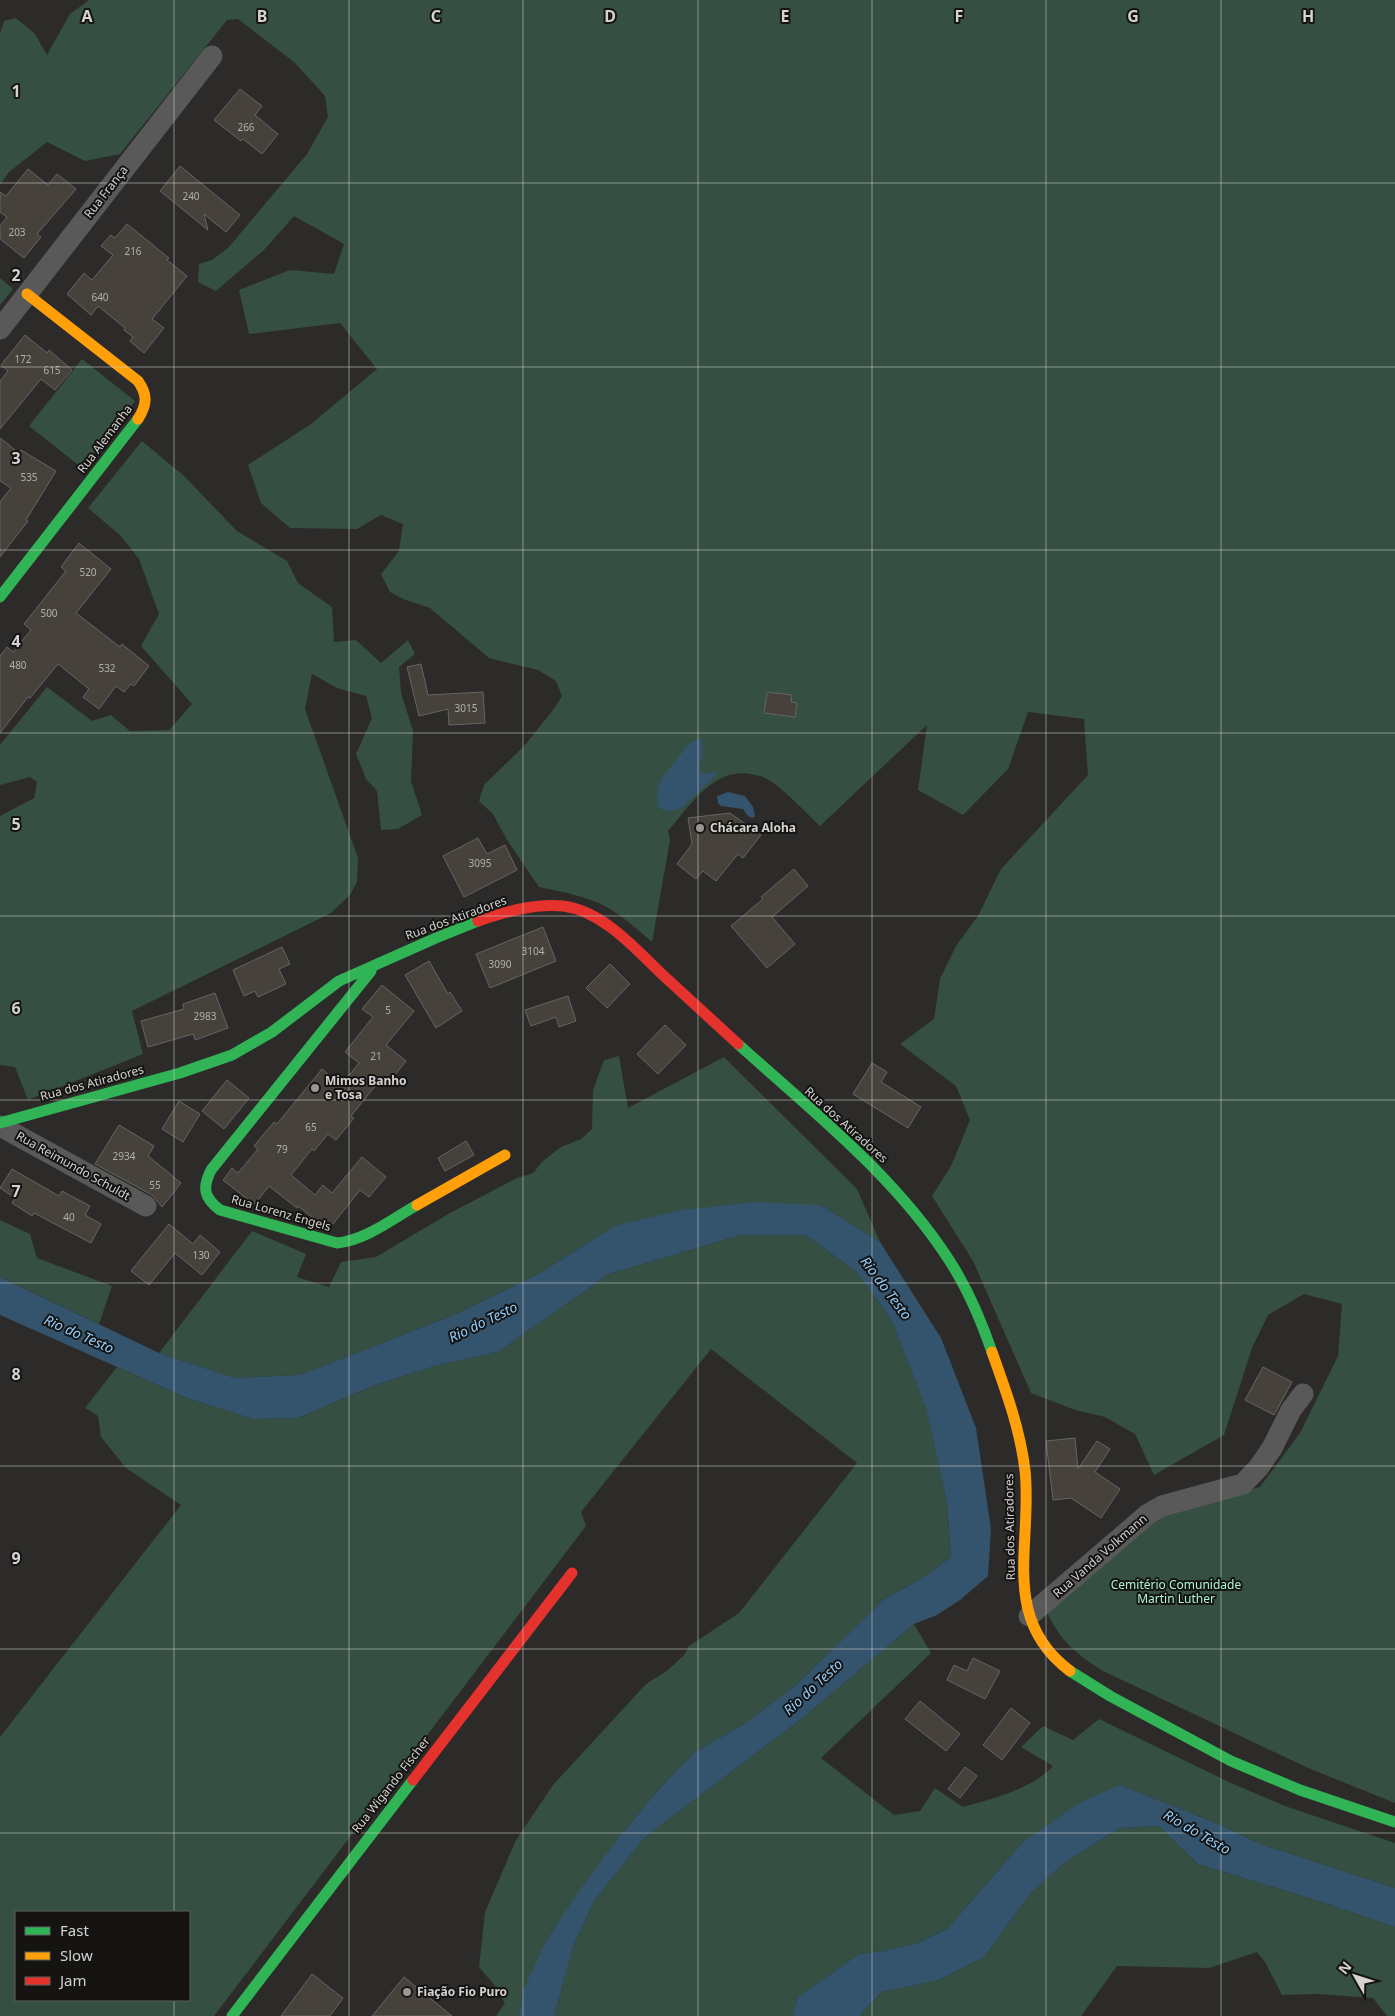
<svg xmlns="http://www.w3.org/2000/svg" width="1395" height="2016" font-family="'Noto Sans',sans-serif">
  <rect width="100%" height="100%" fill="#2c2b2a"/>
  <path fill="#354f42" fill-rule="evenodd" d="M89,0H1395V1803L1308,1768L1103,1671C1076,1654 1061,1641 1047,1613L1164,1513L1260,1487L1300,1433L1338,1356L1342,1304L1304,1294L1268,1315L1252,1348L1224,1435L1154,1475L1135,1434L1105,1417L1075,1410L1031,1393L973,1261L932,1196L951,1166L970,1120L956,1086L900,1044L934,1019L940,979L956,946L978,916L1001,869L1088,775L1084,719L1028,712L1008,769L963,815L918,790L927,725L820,826C804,811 788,793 769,780C765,777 760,776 755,775C716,764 690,805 668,831L670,840L652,942C636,928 618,912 599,903C580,895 558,891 539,887L507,840L493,814L479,801L484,785L525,745L553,710L562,696L556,681L538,670L489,658L430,608L403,599L390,592L381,574L399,551L403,524L381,515L357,529L290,528L261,503L248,465L311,424L377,369L340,323L249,334L239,290L290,270L334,274L344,244L294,216L264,250L216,291L198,282L199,264L212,260L228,248L307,154L328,117L325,96L295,63L238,19L227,20L120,154L85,161L47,142L9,172L0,185V34L4,21L16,18L35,34L47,55L70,14Z
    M0,278L13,289L0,305Z
    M82,359L135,401L82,468L29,426Z
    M142,441L184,476L237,531L287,561L298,583L332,607L334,642L356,640L381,663L408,640L415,654L399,667L401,693L413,731L411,781L422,815L398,829L381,830L377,791L366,779L356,754L372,718L366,696L337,688L312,674L305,709L358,858L357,882L350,895L331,913L132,1011L143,1054L28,1100L15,1067L0,1065V816L34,798L37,782L30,777L0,785V745L47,687L92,721L111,715L130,731L169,730L192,704L141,646L159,614L139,559L121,536L88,508Z
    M619,1056L628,1108L724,1057L857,1189L880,1242L820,1205L615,1226L540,1273L454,1315L300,1375L235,1378L159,1353L252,1231L306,1254L297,1277L329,1287L341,1262L376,1257L450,1213L517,1178L533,1173L544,1160L561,1147L581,1139L592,1129L593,1090L604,1060Z
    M0,1220L30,1234L37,1258L112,1286L99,1324L0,1277Z
    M741,1235H805L856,1271L891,1319L926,1407L947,1503L951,1557L921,1579L884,1599L797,1684L744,1724L695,1752L659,1789L619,1837L523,1991L519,2016H496L505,2003L495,1986L479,1967L485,1912L516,1840L553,1785L646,1684L667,1671L685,1654L689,1646L739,1613L857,1463L711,1349L581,1512L586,1526L214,2016H0V1737L181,1505L126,1468L101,1437L98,1416L85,1408L117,1367L187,1398L253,1419L298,1418L375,1385L438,1365L498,1352L609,1274ZM16,1912H189V2000H16Z
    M914,1624L931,1653L821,1758L894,1815L920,1811L935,1788L963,1807C994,1798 1030,1790 1053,1766L1021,1747L1043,1726L1073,1740L1099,1719L1231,1783L1285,1806L1395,1843V1888L1260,1844L1221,1825L1120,1785L1023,1842L947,1929L918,1943L884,1951L859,1954L798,1997L792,2016H554L573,1947L594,1901L644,1838L805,1716Z
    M1159,1826L1198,1864L1322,1902L1395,1927V2016H1387L1373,1998L1317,1994L1282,1995L1265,1962L1257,1952L1209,1968L1117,1966L1081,2016H861V2013L882,1992L939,1980L984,1957L1030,1894L1065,1862L1120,1828Z"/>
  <path fill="#34546d" d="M701,738L703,753L699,770L704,774L715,771L716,775L683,807L667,812L658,807C655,780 663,777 678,758C687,746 686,743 701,738Z
    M728,792L745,796L753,807L755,816L753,818L748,816L743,809L721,806L718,803L717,796Z
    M759,1202L820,1205L880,1242L941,1338L976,1428L991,1529L988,1576L960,1600L937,1615L914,1624L805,1716L644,1838L594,1901L573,1947L554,2016H519L523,1991L545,1943L579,1891L619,1837L659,1789L695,1752L744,1724L797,1684L884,1599L921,1579L951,1557L947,1503L926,1408L891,1319L856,1271L805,1235H741L609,1274L498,1352L438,1365L375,1385L298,1418L253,1419L187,1398L0,1315V1277L159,1353L235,1378L300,1375L454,1315L540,1273L615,1226L681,1210Z
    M1120,1785L1221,1825L1260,1844L1395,1888V1927L1322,1902L1198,1864L1159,1826L1120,1828L1065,1862L1030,1894L984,1957L939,1980L882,1992L861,2013V2016H792L798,1997L859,1954L884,1951L918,1943L947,1929L1023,1842L1079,1803Z"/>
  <path fill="#46423b" stroke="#656564" d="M240,89L262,106L255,115L278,134L262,154L243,139L241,141L214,120Z
    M180,166L240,215L226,232L204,214L208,230L160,191Z
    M28,169L48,185L57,174L76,189L37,234L41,237L24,258L0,239V226L7,217L0,212V192L6,196Z
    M127,224L169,258L167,260L187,276L152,319L164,328L144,353L130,341L133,337L124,330L125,328L98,306L91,315L67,294L84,273L92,280L113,255L101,246L111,235L115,238Z
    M25,335L47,353L49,350L72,370L55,390L41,379L0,429V381L8,371L1,365Z
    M0,438L19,453L21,450L56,471L26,520L28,521L0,557V502L11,488L0,481Z
    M79,543L111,569L76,613L120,647L122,644L149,666L134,686L131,684L124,692L116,686L99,709L83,697L89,689L58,664L30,698L28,697L0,733V656L7,647L13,652L31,630L24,624L66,571L61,567Z
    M421,664L428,695L483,692L485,723L449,725L448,709L419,716L407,667Z
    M767,692L792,695L791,702L797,703L795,717L764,713Z
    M730,813L761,835L743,858L738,854L716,881L703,871L696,879L677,864L692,844L688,818Z
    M478,838L487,854L505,845L517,870L464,897L443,856Z
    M794,869L808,886L772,917L795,944L767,968L731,926L763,899L761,897Z
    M543,927L556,961L490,988L476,954Z
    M282,947L290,964L279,969L286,984L258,997L255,991L244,996L233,970Z
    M429,961L448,994L450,992L462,1011L436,1028L405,975Z
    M610,964L630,984L607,1008L586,988Z
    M382,985L414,1011L386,1045L406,1061L387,1085L380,1080L351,1116L354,1118L336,1140L328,1134L314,1151L312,1149L291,1175L315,1195L323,1185L332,1193L362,1157L386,1177L369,1197L360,1190L332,1225L317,1221L298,1206L297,1208L269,1186L255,1204L251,1202L223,1180L224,1179L232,1168L238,1173L258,1149L254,1146L274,1122L277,1124L322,1069L341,1085L359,1063L345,1052L373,1017L362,1009Z
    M215,993L228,1028L195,1040L193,1034L148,1047L141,1021L184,1009L183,1004Z
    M568,996L576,1021L559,1027L556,1017L531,1026L525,1010Z
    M665,1025L686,1045L658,1074L637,1054Z
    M872,1063L887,1072L881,1082L921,1107L908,1128L853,1094Z
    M227,1080L249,1098L224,1129L202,1111Z
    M179,1101L200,1114L183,1142L162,1129Z
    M119,1125L154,1146L148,1156L181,1183L162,1207L152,1195L95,1164Z
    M466,1141L474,1155L445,1171L438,1158Z
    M12,1169L59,1196L62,1191L90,1206L85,1215L101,1224L91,1243L34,1213L32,1216L12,1203L15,1198L0,1188Z
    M169,1224L193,1244L200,1235L220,1252L202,1275L175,1253L149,1285L131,1271Z
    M1263,1367L1292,1382L1274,1415L1245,1400Z
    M1075,1438L1078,1469L1097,1441L1110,1449L1095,1472L1120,1489L1101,1518L1071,1498L1053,1500L1046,1441Z
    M973,1658L1000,1671L985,1699L947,1680L954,1665L967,1671Z
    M920,1701L960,1734L946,1751L905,1719Z
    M1011,1708L1030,1723L1002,1760L983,1745Z
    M965,1767L977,1776L960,1798L948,1789Z
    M312,1974L343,1998L330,2016H281Z
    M404,1977L452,2016H372Z"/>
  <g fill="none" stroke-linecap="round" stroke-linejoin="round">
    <path stroke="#595959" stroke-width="21" d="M0,329L212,56
      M0,1126L146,1206
      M1029,1616L1148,1514L1162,1506L1243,1484L1259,1467L1272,1448L1291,1410L1303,1394"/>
    <path stroke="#30b455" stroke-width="11" d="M0,597L138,419
      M371,971L211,1170C202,1188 204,1198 220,1210L337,1243C366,1240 392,1219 417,1205
      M738,1044C812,1111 894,1175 949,1260C968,1289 981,1320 992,1352
      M0,1123L180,1073L232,1055L272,1032L339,981L436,938L478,921
      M1070,1671L1110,1696L1231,1761L1300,1790L1395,1822
      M232,2016L413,1780"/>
    <path stroke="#ff9f0a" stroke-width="11" d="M27,294L138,381C148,395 147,405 138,419
      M417,1205L505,1155
      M992,1352C1006,1391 1020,1429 1025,1470C1033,1543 999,1618 1070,1671"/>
    <path stroke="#e5322d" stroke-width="11" d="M478,921C505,912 535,903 563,906C604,911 637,951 665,977C689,999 714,1022 738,1044
      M413,1780L572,1573"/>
  </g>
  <path fill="none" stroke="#d4d3d1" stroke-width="1" stroke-opacity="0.55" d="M174,0V1912M349,0V2016M523,0V2016M698,0V2016M872,0V2016M1046,0V2016M1221,0V2016M0,183H1395M0,367H1395M0,550H1395M0,733H1395M0,916H1395M0,1100H1395M0,1283H1395M0,1466H1395M0,1649H1395M0,1833H1395M174,2000V2016"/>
  <g fill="#999897" stroke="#151413" stroke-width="2">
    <circle cx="700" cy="828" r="5"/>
    <circle cx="315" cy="1088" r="5"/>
    <circle cx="407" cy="1992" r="5"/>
  </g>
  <g text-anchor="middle" stroke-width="4" stroke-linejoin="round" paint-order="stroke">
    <g font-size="10" fill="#b0afac">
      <text x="246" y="131">266</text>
      <text x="191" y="200">240</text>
      <text x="17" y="236">203</text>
      <text x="133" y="255">216</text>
      <text x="100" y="301">640</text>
      <text x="23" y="363">172</text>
      <text x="52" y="374">615</text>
      <text x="29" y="481">535</text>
      <text x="88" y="576">520</text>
      <text x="49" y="617">500</text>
      <text x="18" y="669">480</text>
      <text x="107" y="672">532</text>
      <text x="466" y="712">3015</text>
      <text x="480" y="867">3095</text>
      <text x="533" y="955">3104</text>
      <text x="500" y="968">3090</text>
      <text x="388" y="1014">5</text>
      <text x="205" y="1020">2983</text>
      <text x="376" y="1060">21</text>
      <text x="311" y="1131">65</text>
      <text x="282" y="1153">79</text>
      <text x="124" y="1160">2934</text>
      <text x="155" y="1189">55</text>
      <text x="69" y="1221">40</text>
      <text x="201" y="1259">130</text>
    </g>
    <g font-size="12" fill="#d4d3d1" stroke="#151413">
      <text transform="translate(106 192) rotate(-52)" y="4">Rua França</text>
      <text transform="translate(105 439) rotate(-53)" y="4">Rua Alemanha</text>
      <text transform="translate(456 918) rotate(-20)" y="4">Rua dos Atiradores</text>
      <text transform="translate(92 1083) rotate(-15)" y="4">Rua dos Atiradores</text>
      <text transform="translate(846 1125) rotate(42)" y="4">Rua dos Atiradores</text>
      <text transform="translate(73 1166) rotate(29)" y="4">Rua Reimundo Schuldt</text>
      <text transform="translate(281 1213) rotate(16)" y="4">Rua Lorenz Engels</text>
      <text transform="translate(1010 1527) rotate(-91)" y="4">Rua dos Atiradores</text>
      <text transform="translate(1100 1556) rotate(-41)" y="4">Rua Vanda Volkmann</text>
      <text transform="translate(391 1785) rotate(-52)" y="4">Rua Wigando Fischer</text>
    </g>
    <g font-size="12" font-weight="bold" fill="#d4d3d1" stroke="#151413" text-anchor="start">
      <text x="710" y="832">Chácara Aloha</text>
      <text x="325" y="1085">Mimos Banho<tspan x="325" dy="14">e Tosa</tspan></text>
      <text x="417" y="1996">Fiação Fio Puro</text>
    </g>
    <g font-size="12" fill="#aaf6d0" stroke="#151413">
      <text x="1176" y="1589">Cemitério Comunidade<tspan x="1176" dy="14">Martin Luther</tspan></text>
    </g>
    <g font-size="14" font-style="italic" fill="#91cdfd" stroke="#151413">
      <text transform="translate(886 1288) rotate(53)" y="5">Rio do Testo</text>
      <text transform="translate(483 1322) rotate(-26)" y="5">Rio do Testo</text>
      <text transform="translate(79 1334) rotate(24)" y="5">Rio do Testo</text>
      <text transform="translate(813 1687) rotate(-43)" y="5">Rio do Testo</text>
      <text transform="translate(1197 1832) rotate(30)" y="5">Rio do Testo</text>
    </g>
  </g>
  <g font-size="16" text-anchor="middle" font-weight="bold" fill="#d4d3d1" stroke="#151413" stroke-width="4" stroke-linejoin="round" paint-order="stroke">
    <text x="87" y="22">A</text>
    <text x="262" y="22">B</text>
    <text x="436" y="22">C</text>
    <text x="610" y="22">D</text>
    <text x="785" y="22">E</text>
    <text x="959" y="22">F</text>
    <text x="1133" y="22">G</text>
    <text x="1308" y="22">H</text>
    <text x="16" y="97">1</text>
    <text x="16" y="281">2</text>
    <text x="16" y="464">3</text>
    <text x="16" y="647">4</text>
    <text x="16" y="830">5</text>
    <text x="16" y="1014">6</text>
    <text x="16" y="1197">7</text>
    <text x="16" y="1380">8</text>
    <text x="16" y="1564">9</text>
  </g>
  <rect x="15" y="1911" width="175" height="90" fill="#151413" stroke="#61605f"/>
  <rect x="25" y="1927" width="25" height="8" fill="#30b455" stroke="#61605f"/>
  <text x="60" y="1936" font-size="15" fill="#d4d3d1">Fast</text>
  <rect x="25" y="1952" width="25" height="8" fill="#ff9f0a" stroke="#61605f"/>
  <text x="60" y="1961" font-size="15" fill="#d4d3d1">Slow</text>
  <rect x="25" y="1977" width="25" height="8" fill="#e5322d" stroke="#61605f"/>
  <text x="60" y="1986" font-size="15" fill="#d4d3d1">Jam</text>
  <g transform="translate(1355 1976) rotate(309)" stroke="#151413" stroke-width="4" paint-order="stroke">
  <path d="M0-4L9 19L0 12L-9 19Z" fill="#d4d3d1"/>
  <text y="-8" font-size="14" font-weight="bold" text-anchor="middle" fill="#d4d3d1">N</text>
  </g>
</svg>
